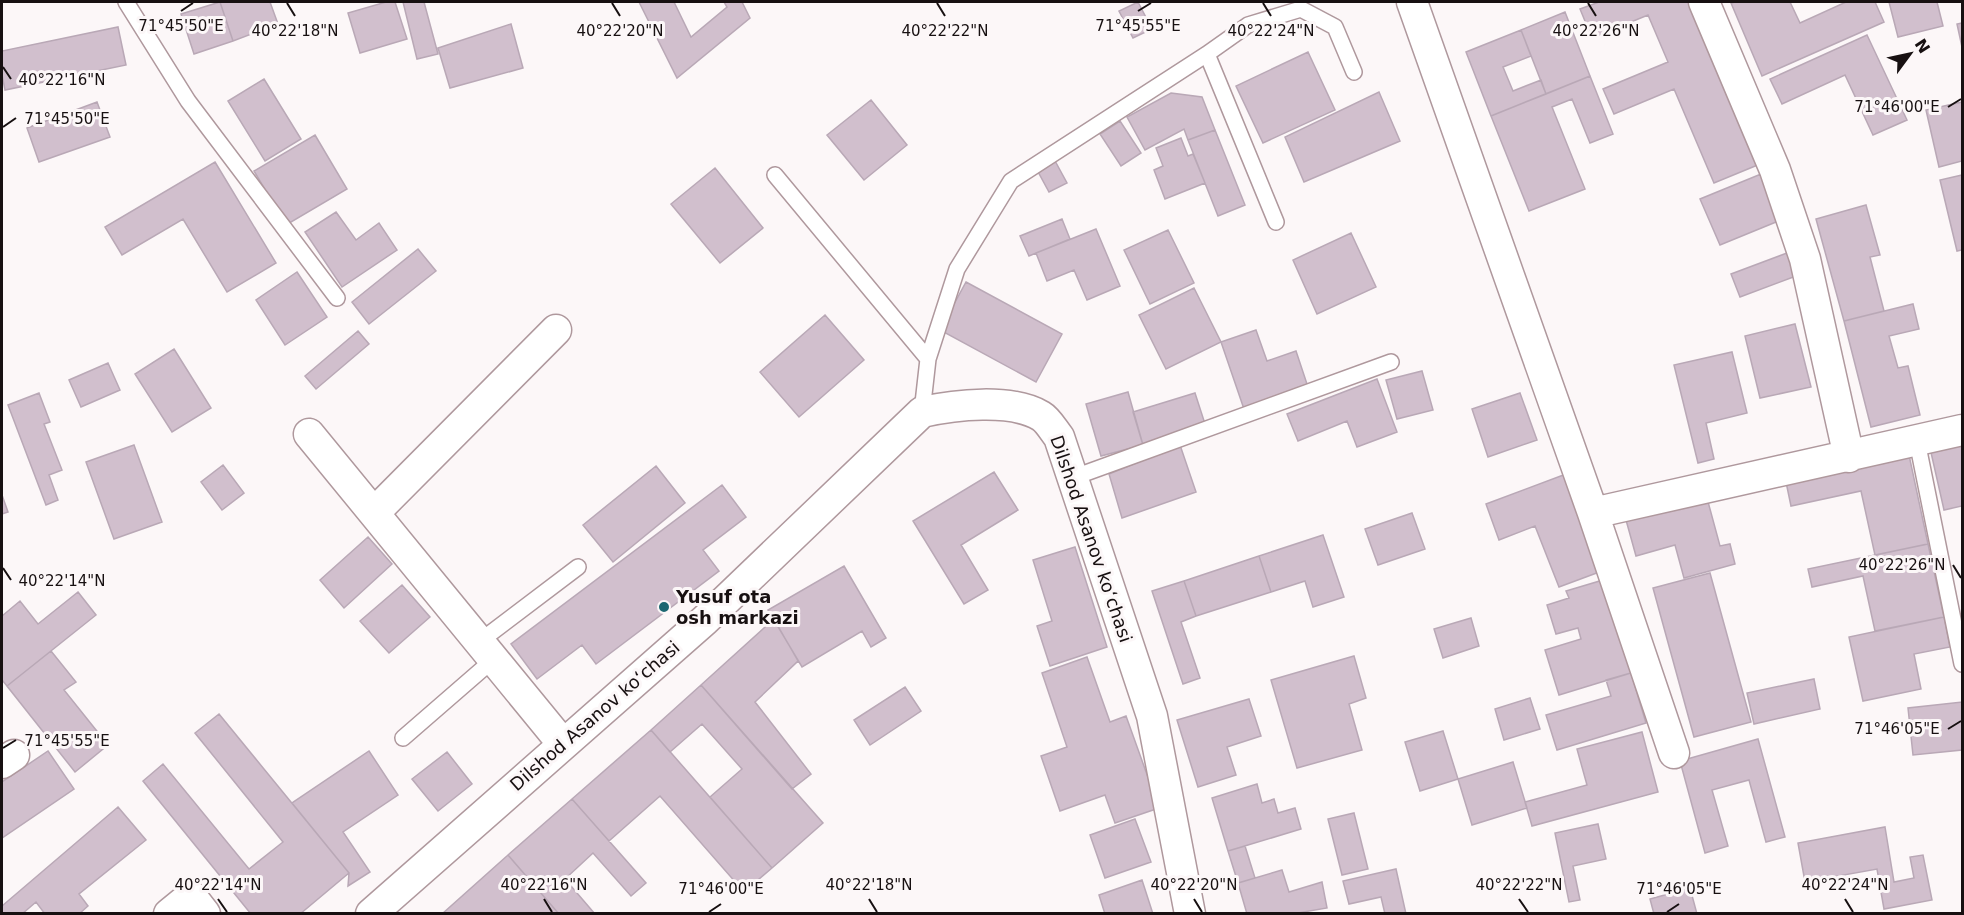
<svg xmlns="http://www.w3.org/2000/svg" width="1964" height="915" font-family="'DejaVu Sans',sans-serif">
  <rect width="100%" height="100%" fill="#fcf7f8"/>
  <path fill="#d1bfcd" stroke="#b9a8b6" stroke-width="1.5" d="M220,2H270L278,24L233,41Z
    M220,2L233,41L194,54L181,14Z
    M386,2H395L407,39L360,53L348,13Z
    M403,2H424L438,54L417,59Z
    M639,2H674L691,37L727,7L724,2H742L750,18L677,78Z
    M1138,2L1152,29L1133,38L1119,11Z
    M1599,2H1693L1760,164L1714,183L1674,89L1614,114L1603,89L1668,62L1648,15L1592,38L1580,9Z
    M1735,2H1790L1800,23L1846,2H1875L1884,22L1762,76L1731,3Z
    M1889,2H1937L1943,26L1898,37Z
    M1565,12L1590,76L1546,94L1521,30Z
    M1962,23V47L1957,24Z
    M511,24L523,68L450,88L438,48Z
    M118,27L126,65L5,90L2,75V51Z
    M1521,30L1531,56L1503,67L1513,91L1541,80L1546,94L1491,116L1466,52Z
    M1867,35L1907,120L1873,135L1845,75L1782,104L1770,79Z
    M1308,52L1335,110L1263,143L1236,86Z
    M1590,76L1613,134L1590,143L1572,99L1552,107L1585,189L1529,211L1491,116Z
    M264,79L301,139L265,161L228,101Z
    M1379,92L1400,141L1304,182L1285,137Z
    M1171,93L1202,97L1215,130L1188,140L1184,129L1145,150L1127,117Z
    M871,100L907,145L864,180L827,135Z
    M97,102L110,137L39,162L27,128Z
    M1962,102V161L1939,167L1926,110Z
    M1120,121L1141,153L1121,166L1100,134Z
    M1215,130L1245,205L1218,216L1188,140Z
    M315,135L347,189L286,225L254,171Z
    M1181,138L1188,156L1193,154L1205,183L1165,199L1154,170L1163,166L1156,148Z
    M1054,159L1067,183L1049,192L1036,168Z
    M215,162L276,263L227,292L183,219L122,255L105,227Z
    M715,168L763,228L720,263L671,204Z
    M1761,174L1781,220L1720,245L1700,199Z
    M1962,175V250L1957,251L1940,180Z
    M1866,205L1880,255L1870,257L1884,311L1844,321L1816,219Z
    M336,212L356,240L379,223L397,250L342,287L305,232Z
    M1062,219L1070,239L1029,256L1020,236Z
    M1096,229L1120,286L1087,300L1074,270L1047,281L1036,253Z
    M1168,230L1194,283L1150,304L1124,250Z
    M1351,233L1376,287L1317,314L1293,260Z
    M418,249L436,271L369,324L352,302Z
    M1787,253L1796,276L1740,297L1731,274Z
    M297,272L327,317L285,345L256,300Z
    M966,282L1062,334L1036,382L940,330Z
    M1194,288L1221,342L1166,369L1139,315Z
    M1913,304L1919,329L1889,336L1898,368L1908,366L1920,415L1871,427L1844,321Z
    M825,315L864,360L799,417L760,372Z
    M1795,324L1811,387L1760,398L1745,336Z
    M1256,330L1267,361L1296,351L1309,390L1245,412L1221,342Z
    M358,331L369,344L316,389L305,376Z
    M174,349L211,408L172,432L135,374Z
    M1732,352L1747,413L1706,423L1714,459L1698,463L1674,365Z
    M108,363L120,390L81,407L69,380Z
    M1422,371L1433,410L1397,419L1386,380Z
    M1377,379L1397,432L1357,447L1347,421L1298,441L1287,414Z
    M1128,392L1143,445L1101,456L1086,404Z
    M39,393L50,422L44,424L62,470L49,475L58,500L46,505L8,405Z
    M1195,393L1206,427L1143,445L1133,412Z
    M1520,393L1537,440L1488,457L1472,409Z
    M1962,441V506L1944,510L1930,448Z
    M134,445L162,522L114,539L86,462Z
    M1180,445L1196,492L1122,518L1109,474Z
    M1909,455L1928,544L1875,555L1861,491L1791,506L1786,482Z
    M223,465L244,493L222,510L201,482Z
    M656,466L685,503L613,562L583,525Z
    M994,472L1018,510L961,545L988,590L964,604L913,521Z
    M1566,474L1602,571L1559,587L1535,526L1499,540L1486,504Z
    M722,485L746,517L703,550L719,571L596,664L582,645L537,679L511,644Z
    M2,495L8,512L2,514Z
    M1707,498L1720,546L1730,544L1735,564L1684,578L1675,545L1636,556L1626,520Z
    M1412,513L1425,549L1378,565L1365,529Z
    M1323,535L1344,597L1313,607L1305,581L1271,592L1259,556Z
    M368,537L392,564L344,608L320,580Z
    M1928,544L1944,617L1875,631L1863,576L1812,587L1808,569Z
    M1075,547L1107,647L1050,666L1037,626L1052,621L1033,560Z
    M1259,556L1271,592L1196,616L1184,581Z
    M844,566L886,638L871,647L862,631L802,667L768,610Z
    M1710,573L1751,722L1694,737L1653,588Z
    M1603,580L1631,673L1559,695L1545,650L1581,639L1578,628L1556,634L1547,605L1569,598L1566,591Z
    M1184,581L1196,616L1181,622L1200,678L1183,684L1152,591Z
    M402,585L430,617L389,653L360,621Z
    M78,592L96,615L7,686L2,680V616L20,601L38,624Z
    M1944,617L1950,647L1914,654L1921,689L1863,701L1849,637Z
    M1471,618L1479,646L1443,658L1434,629Z
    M774,619L798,661L755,702L811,774L792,789L701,685Z
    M51,651L76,682L64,690L108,745L75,772L7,686Z
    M1354,656L1366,698L1349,704L1362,750L1297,768L1271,680Z
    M1087,657L1110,722L1126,716L1159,808L1115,823L1105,795L1060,811L1041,756L1067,747L1042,673Z
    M1631,673L1646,723L1557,750L1546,715L1611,696L1606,680Z
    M1814,679L1820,709L1754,724L1747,693Z
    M701,685L823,823L772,868L710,797L742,769L702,724L670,752L651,730Z
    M905,687L921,711L870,745L854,720Z
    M1530,698L1540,729L1504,740L1495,709Z
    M1249,699L1261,736L1227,747L1236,775L1198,787L1177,720Z
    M1962,702V750L1913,755L1908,708Z
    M219,714L349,873L300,914H251L143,781L163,764L249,869L283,842L195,733Z
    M651,730L772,868L744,892L660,796L609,841L572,799Z
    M1443,731L1458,779L1420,791L1405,742Z
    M1642,732L1658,792L1532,826L1525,802L1587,785L1577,749Z
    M1758,739L1785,837L1766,842L1749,780L1712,790L1728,846L1705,853L1680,761Z
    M48,751L74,789L2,838V782Z
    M369,751L398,795L343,832L370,872L348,886L349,873L292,803Z
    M447,752L472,784L438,811L412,779Z
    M1513,762L1527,808L1472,825L1458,779Z
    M1257,784L1262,803L1274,799L1278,813L1295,808L1301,829L1228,851L1212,798Z
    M572,799L646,883L631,896L593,853L565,879L595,914H559L508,855Z
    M118,807L146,840L79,894L88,906L79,914H45L36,902L22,914H2V906Z
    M1354,813L1368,869L1342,875L1328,819Z
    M1135,819L1151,862L1105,878L1090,835Z
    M1598,824L1606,859L1573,866L1580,900L1569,902L1555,833Z
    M1885,827L1894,882L1914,878L1910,857L1923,855L1932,900L1884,909L1877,869L1805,882L1798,843Z
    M1245,846L1255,878L1238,883L1228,851Z
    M508,855L559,914H442Z
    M1396,869L1406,914H1385L1381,897L1349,904L1343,881Z
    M1282,870L1289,892L1322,882L1327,908L1292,914H1247L1238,883Z
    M1142,880L1153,914H1105L1099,895Z
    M1690,888L1697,914H1654L1650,899Z"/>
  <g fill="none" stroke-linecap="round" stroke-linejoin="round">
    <defs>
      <path id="lane" d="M126,2L188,101L337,298
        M1207,54L1276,222
        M775,175L928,359
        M922,412L928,359L957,269L1011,181L1207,54L1248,25L1301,9L1335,27L1354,72
        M1917,441L1962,664
        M1072,478L1391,362
        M479,642L578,567
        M403,738L494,659"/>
      <path id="street" d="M1412,2L1593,513L1674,753
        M1704,2L1775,170L1805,259L1849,457
        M309,434L563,744
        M374,513L556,330
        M1593,513L1962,430
        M2,763L14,755
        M169,914L191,896L205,914
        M371,914L705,620L922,412C954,405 1011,398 1041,416C1048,420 1054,431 1059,437L1152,716L1190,914"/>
    </defs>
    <use href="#lane" stroke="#af989d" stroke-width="18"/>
    <use href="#street" stroke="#af989d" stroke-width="33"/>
    <use href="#lane" stroke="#fff" stroke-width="15"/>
    <use href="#street" stroke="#fff" stroke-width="30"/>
  </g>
  <path fill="none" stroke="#171011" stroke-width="2" d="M287,3L295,16M612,3L620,16M937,3L945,16M1263,3L1271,16M1588,3L1596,16M181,11L193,3M1138,11L1151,3M3,67L11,79M1948,107L1961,99M3,127L16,118M1953,565L1961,578M3,568L11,580M1948,729L1961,721M3,748L16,740M218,899L227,912M544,899L552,912M869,899L877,912M1194,899L1202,912M1519,899L1528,912M1845,899L1853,912M709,912L721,904M1667,912L1679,904"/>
  <circle fill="#1c6771" stroke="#fcf7f8" stroke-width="2" cx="664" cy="607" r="6"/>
  <g text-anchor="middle" stroke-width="6" stroke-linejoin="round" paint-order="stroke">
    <g font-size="18" fill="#171011" stroke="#fcf7f8">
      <text transform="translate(1091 539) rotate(71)" y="6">Dilshod Asanov koʻchasi</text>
      <text transform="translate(595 716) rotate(-41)" y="6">Dilshod Asanov koʻchasi</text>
    </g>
    <g font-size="18" font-weight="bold" fill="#171011" stroke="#fcf7f8" text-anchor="start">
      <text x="676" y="603">Yusuf ota<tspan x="676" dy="21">osh markazi</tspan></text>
    </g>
  </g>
  <g font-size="15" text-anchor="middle" fill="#171011" stroke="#fcf7f8" stroke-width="6" stroke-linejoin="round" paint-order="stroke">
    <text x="181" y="31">71°45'50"E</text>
    <text x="1138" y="31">71°45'55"E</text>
    <text x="620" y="36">40°22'20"N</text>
    <text x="945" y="36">40°22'22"N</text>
    <text x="1271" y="36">40°22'24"N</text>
    <text x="1596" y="36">40°22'26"N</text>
    <text x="295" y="36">40°22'18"N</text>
    <text x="62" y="85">40°22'16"N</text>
    <text x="1897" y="112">71°46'00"E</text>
    <text x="67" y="124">71°45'50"E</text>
    <text x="1902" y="570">40°22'26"N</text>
    <text x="62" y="586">40°22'14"N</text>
    <text x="1897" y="734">71°46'05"E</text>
    <text x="67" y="746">71°45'55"E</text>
    <text x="218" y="890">40°22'14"N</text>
    <text x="544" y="890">40°22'16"N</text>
    <text x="869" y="890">40°22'18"N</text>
    <text x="1194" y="890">40°22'20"N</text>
    <text x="1519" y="890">40°22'22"N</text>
    <text x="1845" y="890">40°22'24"N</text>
    <text x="721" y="894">71°46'00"E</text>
    <text x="1679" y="894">71°46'05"E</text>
  </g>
  <rect width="1964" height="915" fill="none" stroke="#171011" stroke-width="6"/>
  <g transform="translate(1910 54) rotate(57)" stroke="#fcf7f8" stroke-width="4.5" paint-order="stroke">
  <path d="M0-4.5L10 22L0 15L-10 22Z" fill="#171011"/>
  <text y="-9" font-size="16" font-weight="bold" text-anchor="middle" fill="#171011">N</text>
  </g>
</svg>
